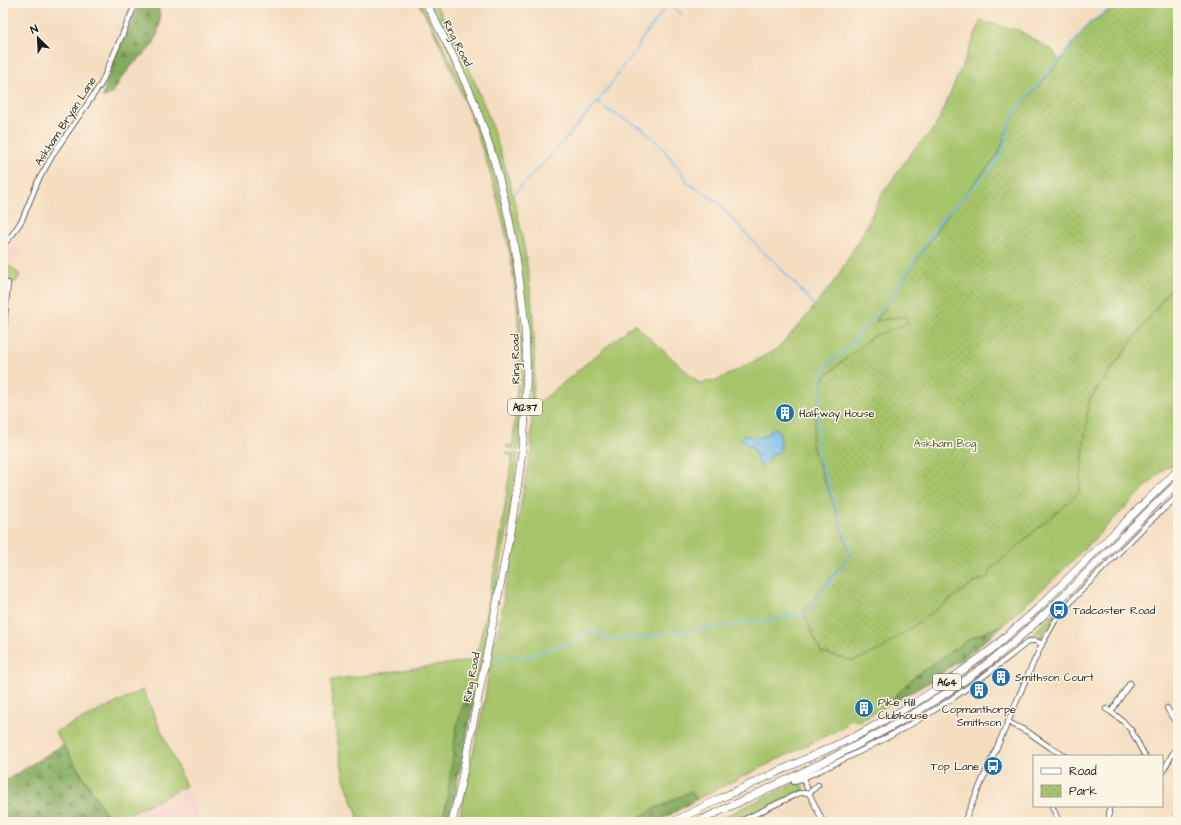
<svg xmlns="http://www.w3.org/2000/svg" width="1181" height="825" font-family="'Architects Daughter',sans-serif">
  <defs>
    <pattern id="forest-firs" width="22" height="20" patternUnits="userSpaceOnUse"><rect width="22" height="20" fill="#84aa5f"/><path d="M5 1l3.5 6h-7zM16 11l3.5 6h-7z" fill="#6b8a4e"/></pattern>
    <pattern id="park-dots" width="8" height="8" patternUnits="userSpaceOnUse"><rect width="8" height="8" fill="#a6c46b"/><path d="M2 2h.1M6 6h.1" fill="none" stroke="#8ea85c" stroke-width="1.8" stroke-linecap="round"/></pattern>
    <pattern id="water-waves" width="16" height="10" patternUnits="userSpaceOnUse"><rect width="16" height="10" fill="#7bbef1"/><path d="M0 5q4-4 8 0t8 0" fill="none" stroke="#6aa3ce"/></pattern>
  </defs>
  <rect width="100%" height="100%" fill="#fcf5e5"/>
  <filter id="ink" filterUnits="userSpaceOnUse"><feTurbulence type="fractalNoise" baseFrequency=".025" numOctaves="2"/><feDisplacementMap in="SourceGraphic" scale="8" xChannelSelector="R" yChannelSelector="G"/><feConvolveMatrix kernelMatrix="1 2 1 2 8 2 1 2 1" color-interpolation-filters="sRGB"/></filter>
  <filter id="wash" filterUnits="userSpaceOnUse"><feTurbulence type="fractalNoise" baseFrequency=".012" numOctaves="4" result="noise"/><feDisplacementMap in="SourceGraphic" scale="16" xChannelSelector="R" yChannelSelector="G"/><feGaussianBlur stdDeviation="0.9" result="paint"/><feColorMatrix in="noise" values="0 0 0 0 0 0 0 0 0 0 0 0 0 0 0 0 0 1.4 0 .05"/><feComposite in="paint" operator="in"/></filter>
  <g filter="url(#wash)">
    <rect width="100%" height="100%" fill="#f4ddbf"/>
    <path fill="#f7d0ca" d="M12,242L22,252L3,272V250Z
      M186,786L202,822H113L114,821Z"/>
    <path fill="#a6c46b" stroke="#617044" d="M418,3H421C441,42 462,80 477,121C503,192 519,268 522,343C524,379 521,414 519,450L506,447V446L513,444C516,395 522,345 516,296C508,226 487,155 460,90C448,60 434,30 418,3Z
      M429,3H435C446,22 457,42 466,62C506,150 532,249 534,345C535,366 533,388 533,408L634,324L699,383L716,381L776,350L802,322L836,279L862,235L882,194L914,149L933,130L940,118L981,21L1020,31L1053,51L1059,61L1037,88L1014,112L998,155L876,321L905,316L908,323L873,336L841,525L850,554L803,613L975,582L988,578L991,569L1089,401L1178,278V462L1173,468L1174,464L1164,469L1062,571L1004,624L971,652L931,681L859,721L850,719L844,727L697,799L657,822H458L485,699L493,640L497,636L504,600L503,593L510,570L529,457L533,451L531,442L532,409L530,398L526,302L519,253L511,212L498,164Z
      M10,266L20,275L15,283L3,277V272Z
      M506,453L518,454L506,537L475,695L467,691L447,801L442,822H360L344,779L334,721L331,680L476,660L499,548L512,456Z
      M1054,613L1057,614L1041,638L1026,640Z
      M143,690L186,786L114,821L113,822H109L104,810L55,732Z
      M797,782L802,784L805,791L799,792L735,822H713Z"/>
    <path fill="url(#forest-firs)" stroke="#50633e" d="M141,3H155C164,14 159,33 153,44C148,52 135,61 129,69C125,74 120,79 118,84C115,91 111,97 102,97L113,63L127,31Z
      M1004,624L971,652L931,681L884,707L915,676L969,639Z
      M467,691L475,695L455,794L447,822H442L447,801L456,729Z
      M63,745L104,811L109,822H9L3,818V782Z
      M691,791L697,799L657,822H631L646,813Z"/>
    <path fill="url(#park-dots)" stroke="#617044" d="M1122,3H1178V278L1089,400L1079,493L991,569L988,578L975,582L880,650L853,661L821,652L803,613L850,554L841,525L811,443L824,377L873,336L908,323L905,316L876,321L944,219L998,155L1014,112L1037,88L1060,61L1086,26Z"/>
    <path fill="url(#water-waves)" stroke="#4c6d86" d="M772,429H777C781,435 782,444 780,451L771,456L763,466H760C756,461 757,455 754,450C752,446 747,445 743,442L742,438L743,436C748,434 749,436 754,437C761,439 768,435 772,429Z"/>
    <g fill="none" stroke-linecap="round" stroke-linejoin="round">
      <path stroke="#7bbef1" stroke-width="1.5" d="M669,3L668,5L682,14
        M120,31L132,3
        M602,96L617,76L619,71L638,48L641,40L664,10
        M597,102L600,105
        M604,108L643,129L660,145L682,173L688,183L717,202L765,254L774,261L817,308
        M515,193C524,182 535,172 545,162C564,141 582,120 600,99
        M497,659L530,656L560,645L573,644L580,636L585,633L592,632H598L607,639L625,637L630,639L798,616L806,613L847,559L850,549L820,461L816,443L819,427L817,422L816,411L817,405L820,402L822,379L821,373L835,358L848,348L868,323L888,303L941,220L993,166L1001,153L1013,114L1016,110L1061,58L1089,23L1118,3"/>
    </g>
  </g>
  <g filter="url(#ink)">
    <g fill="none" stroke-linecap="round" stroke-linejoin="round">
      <defs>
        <path id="minor" d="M3,245L12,235L22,220L38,181L55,151L101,84L136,3
          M3,339L8,283
          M1130,683L1111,712L1123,721L1131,730L1145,756
          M1167,708L1174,720L1178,724
          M1106,709L1111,712
          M1008,722L1028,732L1051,748L1065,756
          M1162,773L1178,744
          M803,779L807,788
          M794,782C842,761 888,739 933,711C966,690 998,666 1029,641H1036L1042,644
          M809,793L823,822
          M1052,806L1059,822
          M1177,816L1178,818
          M739,822L799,793H809L818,785
          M964,822L1008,722L1026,679L1042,644L1055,621L1074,598L1147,524L1178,496
          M1109,822V806"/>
        <path id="highway" d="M426,3C443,36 460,68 474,102C497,161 512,222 520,284C523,306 526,327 526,349C527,383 526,418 522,451C517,500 507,548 498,597C485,662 472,728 459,793L452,822
          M673,822L721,798L858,735L913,704L944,684L992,649L1037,609L1114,533L1178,470
          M697,822C798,774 903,730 992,660C1059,607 1115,541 1178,483"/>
      </defs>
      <use href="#minor" stroke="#3c3934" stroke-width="6"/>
      <use href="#highway" stroke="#3c3934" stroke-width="8"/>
      <use href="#minor" stroke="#fff" stroke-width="4.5"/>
      <use href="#highway" stroke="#fff" stroke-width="7"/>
    </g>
  </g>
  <defs>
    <symbol id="building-disc" viewBox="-11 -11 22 22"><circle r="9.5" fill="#1f6fb2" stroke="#fcf5e5"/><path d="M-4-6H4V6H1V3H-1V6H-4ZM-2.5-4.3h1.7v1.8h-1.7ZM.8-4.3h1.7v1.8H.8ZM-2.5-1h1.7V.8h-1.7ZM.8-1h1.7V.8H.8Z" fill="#fff"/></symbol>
    <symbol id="bus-disc" viewBox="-11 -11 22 22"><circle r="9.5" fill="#1f6fb2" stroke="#fcf5e5"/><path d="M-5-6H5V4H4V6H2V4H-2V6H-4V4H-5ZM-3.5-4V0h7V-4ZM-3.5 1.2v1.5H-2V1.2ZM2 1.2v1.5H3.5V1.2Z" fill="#fff"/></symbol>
  </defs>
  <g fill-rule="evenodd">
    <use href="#building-disc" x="774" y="402" width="22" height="22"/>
    <use href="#bus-disc" x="1048" y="599" width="22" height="22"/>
    <use href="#building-disc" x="990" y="666" width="22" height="22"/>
    <use href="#building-disc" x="968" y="679" width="22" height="22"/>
    <use href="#building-disc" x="853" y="697" width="22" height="22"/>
    <use href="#bus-disc" x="982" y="755" width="22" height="22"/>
  </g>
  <g text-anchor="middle" stroke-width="3" stroke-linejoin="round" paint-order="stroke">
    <g fill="#fcf5e5" stroke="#5f5d58" stroke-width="1">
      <rect x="508" y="399" width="34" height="16" rx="3"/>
      <rect x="933" y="674" width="28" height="16" rx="3"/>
    </g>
    <g font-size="10" font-weight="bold" fill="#1c1c1c">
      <text x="525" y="411">A1237</text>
      <text x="947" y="686">A64</text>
    </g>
    <g font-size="11" fill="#1c1c1c" stroke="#fcf5e5">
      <text transform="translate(458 43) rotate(63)" y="4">Ring Road</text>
      <text transform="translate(65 121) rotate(-57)" y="4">Askham Bryan Lane</text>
      <text transform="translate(515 359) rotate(-91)" y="4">Ring Road</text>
      <text transform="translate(471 677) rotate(-79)" y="4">Ring Road</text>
    </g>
    <g font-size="11" fill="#1c1c1c" stroke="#fcf5e5" text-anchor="start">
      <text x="799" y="417">Halfway House</text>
      <text x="1073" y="614">Tadcaster Road</text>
      <text x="1015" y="681">Smithson Court</text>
      <text x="878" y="706">Pike Hill<tspan x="878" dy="13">Clubhouse</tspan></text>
      <text x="979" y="713" text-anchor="middle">Copmanthorpe<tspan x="979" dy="13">Smithson</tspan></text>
      <text x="979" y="770" text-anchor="end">Top Lane</text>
    </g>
    <g font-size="11" fill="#4c5738" stroke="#fcf5e5">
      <text x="945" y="447">Askham Bog</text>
    </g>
  </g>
  <rect width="1181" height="825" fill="none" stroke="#fcf5e5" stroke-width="16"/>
  <rect x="1033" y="755" width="130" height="52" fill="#fcf5e5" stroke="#a29e95"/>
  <rect x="1041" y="768" width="20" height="6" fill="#ffffff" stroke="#a29e95"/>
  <text x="1069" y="775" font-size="12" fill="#1c1c1c">Road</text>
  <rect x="1041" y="785" width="20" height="12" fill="url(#park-dots)" stroke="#a29e95"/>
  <text x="1069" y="795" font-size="12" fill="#1c1c1c">Park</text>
  <g transform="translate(38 38) rotate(336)" stroke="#fcf5e5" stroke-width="3" paint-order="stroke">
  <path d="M0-3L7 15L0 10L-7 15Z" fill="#1c1c1c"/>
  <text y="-6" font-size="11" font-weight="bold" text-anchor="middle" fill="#1c1c1c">N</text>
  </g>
</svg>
